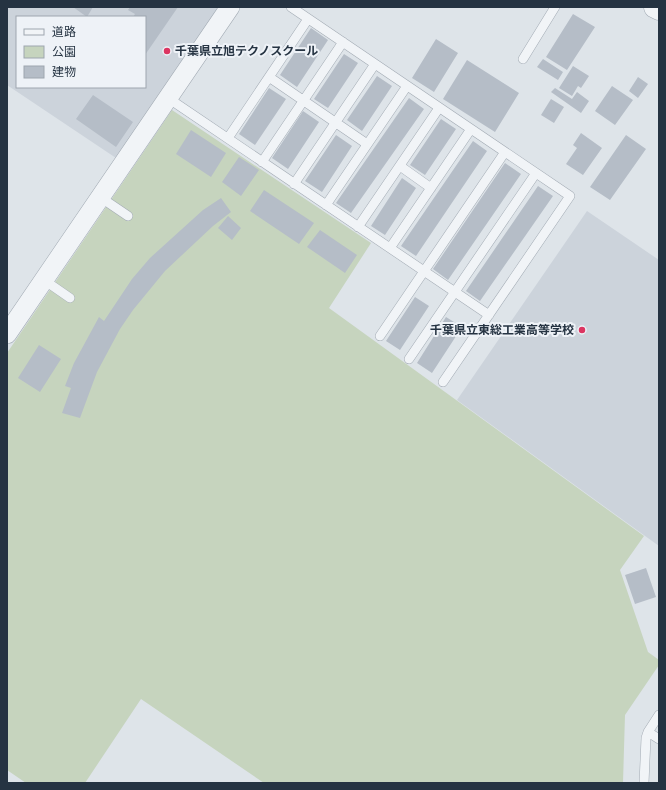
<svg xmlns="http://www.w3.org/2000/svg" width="666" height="790" font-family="Arial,'Noto Sans JP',sans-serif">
  <rect width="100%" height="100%" fill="#dee4e9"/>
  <path fill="#ccd3db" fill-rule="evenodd" d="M7,7H220L116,158L7,85ZM17,17H145V87H17Z
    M587,211L659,260V546L457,400Z"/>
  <path fill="#c6d4be" d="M172,110L371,243L329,308L644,536L620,570L648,652L659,660V665L625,715L623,783H264L141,699L85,783H26L7,770V353Z"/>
  <path fill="#b5bdc7" d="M73,7H93L87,17Z
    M130,7H178L145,55V17H133L135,14L128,10Z
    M573,14L595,27L567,70L546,57Z
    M311,28L328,40L297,87L280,75Z
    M436,39L458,53L434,92L412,78Z
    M344,54L358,63L328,108L314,99Z
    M543,59L563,72L558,80L537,67Z
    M467,60L519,93L495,132L443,99Z
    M573,66L589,76L581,88L578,86L572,96L559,88Z
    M377,76L392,86L362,131L347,120Z
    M638,77L648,84L638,98L629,91Z
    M612,86L633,100L615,125L595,111Z
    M269,88L286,99L255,145L239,134Z
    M555,88L572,99L577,92L589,101L581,113L551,92Z
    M93,95L133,122L116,147L76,119Z
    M409,98L424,109L351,213L336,203Z
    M551,99L564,107L554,123L541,115Z
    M303,111L319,122L288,169L272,158Z
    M441,119L456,129L425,175L410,165Z
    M191,130L226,153L211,177L176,154Z
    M581,133L602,148L583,175L566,164L577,148L573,145Z
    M336,135L352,146L322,192L305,181Z
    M626,135L646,149L610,200L590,187Z
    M473,141L487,151L416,256L401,246Z
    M239,157L259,170L241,196L222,182Z
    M505,163L521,174L448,280L433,269Z
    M402,178L416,188L385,235L371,226Z
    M538,186L553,196L480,301L466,291Z
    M264,190L314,223L299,244L250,211Z
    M221,198L231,212L213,226L165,271L133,310L120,329L97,372L80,418L62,413L71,388L65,386L74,363L99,317L104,321L132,279L150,258L203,210Z
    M228,216L241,228L232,240L218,228Z
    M320,230L357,255L345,273L307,247Z
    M415,297L429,306L400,350L386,341Z
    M446,317L462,327L432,373L417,363Z
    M39,345L61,359L40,392L18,378Z
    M646,568L656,597L635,604L625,575Z"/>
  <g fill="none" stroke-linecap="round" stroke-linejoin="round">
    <defs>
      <path id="service" d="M291,7L570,196L443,382
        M523,59L555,7
        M269,77L367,144
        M168,98L489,315
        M228,138L308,19
        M262,162L343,42
        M400,166L431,188
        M294,184L375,64
        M100,197L128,216
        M326,205L407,86
        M358,227L439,108
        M390,248L471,129
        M44,280L70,298
        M380,336L505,152
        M409,359L536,173
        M648,732L659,739
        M644,783L646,738L648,732L659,715"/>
      <path id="minor" d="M7,334L230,7"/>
      <path id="tertiary" d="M655,7L659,9"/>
    </defs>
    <use href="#service" stroke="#a3abb4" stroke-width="10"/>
    <use href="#minor" stroke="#a3abb4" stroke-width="20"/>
    <use href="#tertiary" stroke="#a3abb4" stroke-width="23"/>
    <use href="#service" stroke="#f1f4f7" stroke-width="9"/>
    <use href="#minor" stroke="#f1f4f7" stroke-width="19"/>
    <use href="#tertiary" stroke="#f1f4f7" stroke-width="22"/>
  </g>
  <g fill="#dc3561" stroke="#eef2f7" stroke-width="1.5">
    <circle cx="167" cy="51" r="4"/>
    <circle cx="582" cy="330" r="4"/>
  </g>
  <g text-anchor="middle" stroke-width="4" stroke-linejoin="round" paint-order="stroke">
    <g font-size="12" font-weight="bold" fill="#253342" stroke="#eef2f7" text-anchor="start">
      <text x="175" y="55">千葉県立旭テクノスクール</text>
      <text x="574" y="334" text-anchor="end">千葉県立東総工業高等学校</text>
    </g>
  </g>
  <rect width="666" height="790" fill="none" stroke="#253342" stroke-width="16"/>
  <rect x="16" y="16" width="130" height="72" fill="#eef2f7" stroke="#9ea6af"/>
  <rect x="24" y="29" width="20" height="6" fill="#f1f4f7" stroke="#9ea6af"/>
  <text x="52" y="36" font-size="12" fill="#253342">道路</text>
  <rect x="24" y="46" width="20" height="12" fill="#c6d4be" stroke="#9ea6af"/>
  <text x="52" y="56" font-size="12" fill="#253342">公園</text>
  <rect x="24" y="66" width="20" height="12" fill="#b5bdc7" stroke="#9ea6af"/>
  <text x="52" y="76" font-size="12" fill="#253342">建物</text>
</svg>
